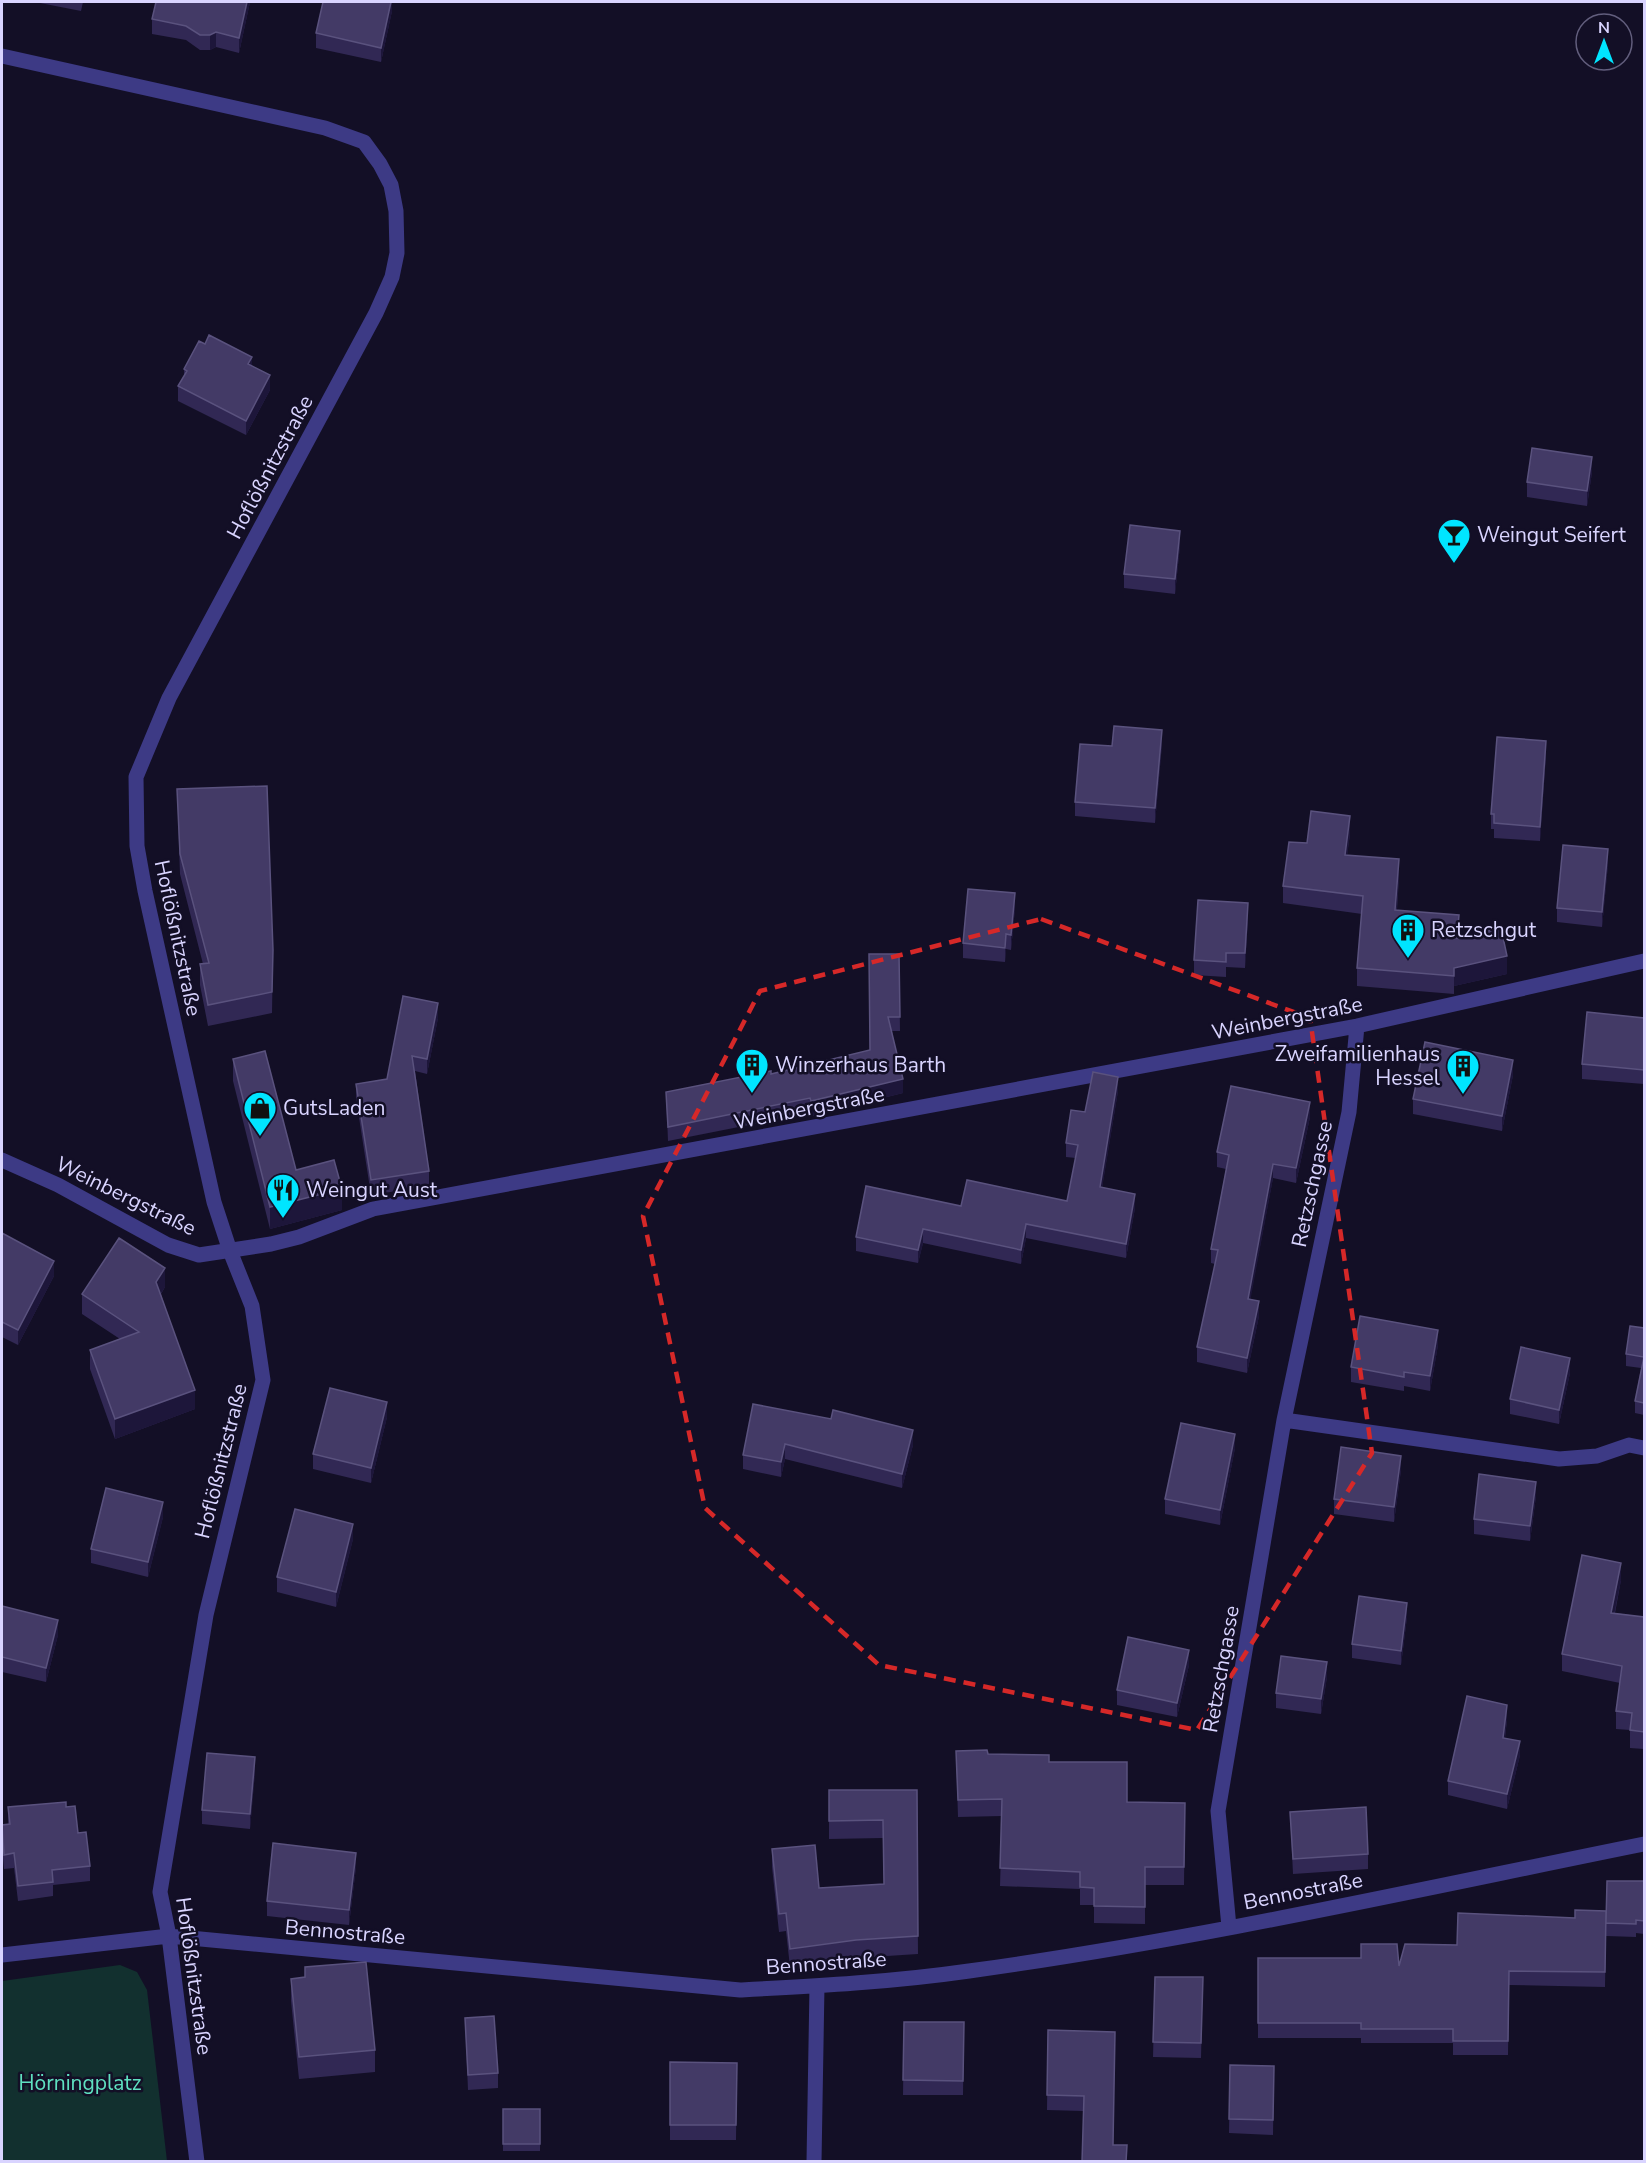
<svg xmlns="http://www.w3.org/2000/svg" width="1646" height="2163" font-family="'Nunito Sans',sans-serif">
  <rect width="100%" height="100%" fill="#130f26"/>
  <path fill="#12302f" d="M120,1965L137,1972L147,1990L167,2161H2V1981Z"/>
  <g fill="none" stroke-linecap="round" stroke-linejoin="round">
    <path stroke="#3d3a85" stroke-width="15" d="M2,56L325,128L364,142L380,164L391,185L396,211L397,253L392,277L376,313L169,698L136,777L137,846L145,891L214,1202L230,1251L252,1306L263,1380L206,1615L160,1892L169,1936L197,2162
      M2,1160L58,1185L168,1245L199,1255L271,1244L299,1237L373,1209L1357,1026L1644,961
      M1284,1420L1559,1459L1597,1456L1629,1445L1644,1448
      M1229,1927L1218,1811L1284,1420L1349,1112L1357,1026
      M2,1955L169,1936L740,1990C816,1986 893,1982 969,1971C1195,1940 1421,1889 1644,1844
      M814,2162L817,1986"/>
  </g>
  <path fill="#312854" d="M35,2H83L81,11Z
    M156,2H250L239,53L216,47L210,50H200L186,40L152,34V19Z
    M392,2V11L381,62L316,48V33Z
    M252,366L270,390L246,435L178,401V386L184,376V369Z
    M1592,472L1587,506L1527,497V482Z
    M1180,545L1175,594L1124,588V574Z
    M1162,744L1155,823L1075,816V802L1112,746Z
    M1546,755L1540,841L1494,838V829H1491V814Z
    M177,789L273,950L272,1013L208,1026L200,985V964H203L180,874Z
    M1350,834L1347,855L1399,877L1397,910L1458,937L1507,974L1454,986V994L1357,986V968L1362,914L1283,903V886L1307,843Z
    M1608,864L1602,927L1557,922V908Z
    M1015,908L1011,950L1006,949L1005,962L963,958V943Z
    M1248,918L1245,968L1226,967V977L1194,975V960Z
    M899,954L900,1031H892L903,1093L811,1116L810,1113L668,1141L666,1092L771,1074L870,1050Z
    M438,1018L427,1074L415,1071L429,1171V1186L371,1195L356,1098V1084L387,1079Z
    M1644,1018V1084L1582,1079V1064Z
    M233,1059L296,1170L342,1210L270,1229L233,1081Z
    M1513,1075L1502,1131L1413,1114V1099Z
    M1118,1091L1102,1187L1135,1208L1126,1258L1026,1238L1021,1264L923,1243L918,1263L856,1251V1237L961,1206L1067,1201L1076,1158L1066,1157V1143L1085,1112Z
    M1310,1117L1296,1183L1273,1178L1250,1299L1259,1316L1247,1373L1197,1362V1347L1215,1264L1211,1263V1249L1226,1169L1217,1167V1152Z
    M2,1233L54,1276L18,1345L2,1337Z
    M165,1287L161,1294L195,1409L115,1439L90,1369V1350L120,1339L82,1314V1294Z
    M1644,1328V1415L1635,1413V1401L1641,1368L1626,1366V1354Z
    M1438,1345L1430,1391L1404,1386V1391L1351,1382V1367Z
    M1570,1373L1559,1424L1510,1414V1399Z
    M753,1404L913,1445L902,1488L785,1459L781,1477L743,1469V1455Z
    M387,1417L371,1483L313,1469V1454Z
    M1235,1448L1220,1525L1165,1514V1499Z
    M1401,1470L1394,1522L1334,1514V1499Z
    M1536,1496L1530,1541L1474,1534V1519Z
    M163,1517L148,1577L91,1563V1549Z
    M353,1539L336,1607L277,1592V1577Z
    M1621,1580L1615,1613L1644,1617V1749L1630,1748V1730L1616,1729V1711L1620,1683L1562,1671V1654Z
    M2,1606L58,1635L46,1682L2,1672Z
    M1407,1617L1401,1665L1352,1658V1644Z
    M1189,1665L1177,1717L1117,1705V1690Z
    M1327,1677L1321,1714L1276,1708V1693Z
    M1507,1720L1505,1738L1520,1755L1507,1809L1448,1795V1781Z
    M956,1751L988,1754L1049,1762L1127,1802L1185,1803L1184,1885H1145V1924L1094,1923V1905H1080V1889L1000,1886L1002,1816L958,1817Z
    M255,1772L250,1829L202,1824V1810Z
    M829,1790H917L918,1954L856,1958L790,1967L786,1931L779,1932L772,1867V1849L819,1888L884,1884L883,1838L829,1839Z
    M8,1807H66L78,1833L90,1866V1881L53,1885V1896L18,1901L14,1868L4,1869L2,1848V1825L8,1824Z
    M1290,1812L1368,1854V1869L1293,1874Z
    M356,1867L349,1925L267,1916V1901Z
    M1644,1881V1934L1636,1933V1937L1606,1936V1926L1605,1987L1509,1985L1508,2055H1453V2043H1361V2038H1258V1958L1399,1966L1457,1945L1606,1911Z
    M305,1967L375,2050V2072L299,2079L291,2001V1979L305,1977Z
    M1155,1977H1203L1201,2058L1153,2057Z
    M465,2018L498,2073V2088L468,2090Z
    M904,2022H964L963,2095H903Z
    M1048,2030L1113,2145L1127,2162L1083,2111L1047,2110Z
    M670,2062L737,2063L736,2140H670Z
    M1230,2065L1274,2066L1273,2135L1229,2133Z
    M503,2109H540V2151H503Z"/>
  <path fill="#1d163a" d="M247,2H250L239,53V38Z
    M391,2H392V11L381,62V48Z
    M216,32V47L210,50V35Z
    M252,357V372L248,364Z
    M270,375V390L246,435V421Z
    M1592,457V472L1587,506V491Z
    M1180,531V545L1175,594V579Z
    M1162,730V744L1155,823V808Z
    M1546,741V755L1540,841V827Z
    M1350,816V834L1345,873V855Z
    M1608,849V864L1602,927V912Z
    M1399,859V877L1395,927V910Z
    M1015,893V908L1011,950V935Z
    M1248,903V918L1245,968V953Z
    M1006,934V949L1005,962V948Z
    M1507,956V974L1454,986V994V968Z
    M438,1003V1018L427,1074V1059Z
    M1513,1060V1075L1502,1131V1116Z
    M1118,1077V1091L1100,1201V1187Z
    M903,1079V1093L811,1116V1101Z
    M1310,1102V1117L1296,1183V1168Z
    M1273,1164V1178L1248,1313V1299Z
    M342,1189V1210L270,1229V1207Z
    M1135,1194V1208L1126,1258V1244Z
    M1026,1224V1238L1021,1264V1250Z
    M923,1229V1243L918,1263V1250Z
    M54,1261V1276L18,1345V1330Z
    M165,1268V1287L156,1301V1282Z
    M1259,1301V1316L1247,1373V1358Z
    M1438,1330V1345L1430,1391V1376Z
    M1570,1358V1373L1559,1424V1410Z
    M195,1390V1409L115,1439V1419Z
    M387,1402V1417L371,1483V1468Z
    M913,1430V1445L902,1488V1474Z
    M1235,1434V1448L1220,1525V1510Z
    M785,1444V1459L781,1477V1462Z
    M1401,1456V1470L1394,1522V1507Z
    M1536,1482V1496L1530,1541V1526Z
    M163,1502V1517L148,1577V1562Z
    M353,1524V1539L336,1607V1592Z
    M1621,1563V1580L1611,1630V1613Z
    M1407,1603V1617L1401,1665V1651Z
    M58,1620V1635L46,1682V1668Z
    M1189,1650V1665L1177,1717V1703Z
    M1327,1662V1677L1321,1714V1699Z
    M1507,1705V1720L1503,1753V1738Z
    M1520,1741V1755L1507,1809V1794Z
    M255,1757V1772L250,1829V1814Z
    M356,1853V1867L349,1925V1910Z"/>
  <path fill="#433a66" stroke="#5a527e" stroke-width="1.5" d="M156,2H247L239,38L216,32L210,35H200L186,26L152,19Z
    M323,2H391L381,48L316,33Z
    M209,335L252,357L248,364L270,375L246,421L178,386L187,371L184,369L199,341L205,344Z
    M1532,448L1592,457L1587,491L1527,482Z
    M1130,525L1180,531L1175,579L1124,574Z
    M1114,726L1162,730L1155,808L1075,802L1080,744L1112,746Z
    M1497,737L1546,741L1540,827L1494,823V814H1491Z
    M267,786L273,950L272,992L208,1005L200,964L209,963L180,854L177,789Z
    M1311,811L1350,816L1345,855L1399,859L1395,910L1459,915L1457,938L1501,928L1507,956L1454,968V976L1357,968L1363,896L1283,886L1289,842L1307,843Z
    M1563,845L1608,849L1602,912L1557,908Z
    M968,889L1015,893L1011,935L1006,934L1005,948L963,943Z
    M1198,900L1248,903L1245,953H1226V962L1194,960Z
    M869,954H899L900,1017H888L903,1079L811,1101L810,1098L668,1127L666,1092L771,1071V1074L870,1050Z
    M403,996L438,1003L427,1059L412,1056L429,1171L371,1180L356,1084L387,1079Z
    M1587,1012L1644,1018V1070L1582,1064Z
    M1425,1042L1513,1060L1502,1116L1413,1099Z
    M265,1051L296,1170L334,1160L342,1189L270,1207L233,1059Z
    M1093,1072L1118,1077L1100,1187L1135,1194L1126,1244L1026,1224L1021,1250L923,1229L918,1250L856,1237L866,1186L961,1206L967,1180L1067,1201L1078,1145L1066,1143L1071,1110L1085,1112Z
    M1231,1086L1310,1102L1296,1168L1273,1164L1248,1299L1259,1301L1247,1358L1197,1347L1218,1250L1211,1249L1229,1155L1217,1152Z
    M2,1233L54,1261L18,1330L2,1322Z
    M119,1238L165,1268L156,1282L195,1390L115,1419L90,1350L139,1332L82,1294Z
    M1360,1316L1438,1330L1430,1376L1404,1372V1377L1351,1367Z
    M1630,1326L1644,1328V1403L1635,1401L1644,1357L1626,1354Z
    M1521,1347L1570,1358L1559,1410L1510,1399Z
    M330,1388L387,1402L371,1468L313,1454Z
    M753,1404L831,1419L833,1410L913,1430L902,1474L785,1444L781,1462L743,1455Z
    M1181,1423L1235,1434L1220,1510L1165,1499Z
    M1341,1447L1401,1456L1394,1507L1334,1499Z
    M1479,1474L1536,1482L1530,1526L1474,1519Z
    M106,1488L163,1502L148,1562L91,1549Z
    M295,1509L353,1524L336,1592L277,1577Z
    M1582,1555L1621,1563L1611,1613L1644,1617V1732L1630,1730L1632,1713L1616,1711L1622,1666L1562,1654Z
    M1359,1596L1407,1603L1401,1651L1352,1644Z
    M2,1606L58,1620L46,1668L2,1657Z
    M1128,1637L1189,1650L1177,1703L1117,1690Z
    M1281,1656L1327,1662L1321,1699L1276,1693Z
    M1467,1696L1507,1705L1503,1738L1520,1741L1507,1794L1448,1781Z
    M987,1750L988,1754L1049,1755V1762H1127V1802L1185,1803L1184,1867H1145V1907L1094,1906V1888L1080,1887V1872L1000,1868L1002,1799L958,1800L956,1751Z
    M207,1753L255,1757L250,1814L202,1810Z
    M829,1790H917L918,1936L856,1940L790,1949L786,1913L779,1914L772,1849L815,1845L819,1888L884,1884L883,1820L829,1821Z
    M66,1802V1807L75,1806L78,1833L86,1832L90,1866L52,1870L53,1882L18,1886L14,1853L4,1855L2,1825L10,1824L8,1807Z
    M1366,1807L1368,1854L1293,1859L1290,1812Z
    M273,1843L356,1853L349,1910L267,1901Z
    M1607,1881H1644V1921L1636,1920V1924L1606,1923Z
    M1575,1910L1606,1911L1605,1972L1509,1971L1508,2041H1453V2029H1361V2023H1258V1958H1361V1944H1397L1399,1966L1405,1944L1457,1945L1458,1913L1575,1918Z
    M366,1962L375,2050L299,2057L291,1979L305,1977V1967Z
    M1155,1977H1203L1201,2043L1153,2042Z
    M494,2016L498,2073L468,2075L465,2018Z
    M904,2022H964L963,2081L903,2080Z
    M1048,2030L1115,2032L1113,2145H1127L1126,2162H1082L1084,2096L1047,2095Z
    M670,2062L737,2063L736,2125H670Z
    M1230,2065L1274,2066L1273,2120L1229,2119Z
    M503,2109H540V2144H503Z"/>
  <path fill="none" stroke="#d62828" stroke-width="4.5" stroke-dasharray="12 8" stroke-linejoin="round" d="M1041,919L1310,1018L1372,1453L1197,1730L879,1665L705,1508L643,1216L760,991Z"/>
  <defs>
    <symbol id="bar-pin" viewBox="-11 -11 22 30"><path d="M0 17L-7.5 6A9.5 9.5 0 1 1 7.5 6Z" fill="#00e5ff" stroke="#130f26"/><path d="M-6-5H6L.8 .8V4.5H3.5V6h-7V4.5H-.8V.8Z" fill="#111"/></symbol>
    <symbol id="building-pin" viewBox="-11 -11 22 30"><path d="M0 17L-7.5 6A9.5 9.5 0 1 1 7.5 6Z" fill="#00e5ff" stroke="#130f26"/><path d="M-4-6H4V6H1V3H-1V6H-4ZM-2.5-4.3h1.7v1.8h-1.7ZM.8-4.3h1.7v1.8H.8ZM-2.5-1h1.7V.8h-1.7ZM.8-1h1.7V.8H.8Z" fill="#111"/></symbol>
    <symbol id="shop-pin" viewBox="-11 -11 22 30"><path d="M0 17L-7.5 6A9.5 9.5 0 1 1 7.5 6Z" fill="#00e5ff" stroke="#130f26"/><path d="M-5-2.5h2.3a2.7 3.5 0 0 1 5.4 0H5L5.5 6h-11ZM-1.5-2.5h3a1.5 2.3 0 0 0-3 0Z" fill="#111"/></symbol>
    <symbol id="restaurant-pin" viewBox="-11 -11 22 30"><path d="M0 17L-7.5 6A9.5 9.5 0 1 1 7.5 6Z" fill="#00e5ff" stroke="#130f26"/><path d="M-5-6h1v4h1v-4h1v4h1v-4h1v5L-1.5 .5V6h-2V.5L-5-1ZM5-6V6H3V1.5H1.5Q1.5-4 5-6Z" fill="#111"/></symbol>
  </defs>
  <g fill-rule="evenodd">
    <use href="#bar-pin" x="1435" y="516" width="38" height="52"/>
    <use href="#building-pin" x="1389" y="911" width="38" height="52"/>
    <use href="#building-pin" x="733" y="1046" width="38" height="52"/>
    <use href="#building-pin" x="1444" y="1047" width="38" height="52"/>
    <use href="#shop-pin" x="241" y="1089" width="38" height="52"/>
    <use href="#restaurant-pin" x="264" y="1171" width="38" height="52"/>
  </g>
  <g text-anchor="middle" stroke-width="5" stroke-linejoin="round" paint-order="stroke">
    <g font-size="21" fill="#d9d4ff" stroke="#130f26">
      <text transform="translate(270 467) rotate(-62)" y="7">Hoflößnitzstraße</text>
      <text transform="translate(178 938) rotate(78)" y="7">Hoflößnitzstraße</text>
      <text transform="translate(1287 1018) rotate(-11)" y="7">Weinbergstraße</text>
      <text transform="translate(809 1108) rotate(-11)" y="7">Weinbergstraße</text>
      <text transform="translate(1312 1184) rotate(-78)" y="7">Retzschgasse</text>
      <text transform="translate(126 1196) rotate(26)" y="7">Weinbergstraße</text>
      <text transform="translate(221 1461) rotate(-76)" y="7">Hoflößnitzstraße</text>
      <text transform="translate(1221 1669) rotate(-80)" y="7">Retzschgasse</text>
      <text transform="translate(1303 1891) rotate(-11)" y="7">Bennostraße</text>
      <text transform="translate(345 1932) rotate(5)" y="7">Bennostraße</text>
      <text transform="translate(826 1963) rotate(-4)" y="7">Bennostraße</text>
      <text transform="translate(194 1976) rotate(82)" y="7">Hoflößnitzstraße</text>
    </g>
    <g font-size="21" fill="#d9d4ff" stroke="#130f26" text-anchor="start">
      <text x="1477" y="542">Weingut Seifert</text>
      <text x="1431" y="937">Retzschgut</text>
      <text x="1440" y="1061" text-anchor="end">Zweifamilienhaus<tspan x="1440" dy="24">Hessel</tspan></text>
      <text x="775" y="1072">Winzerhaus Barth</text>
      <text x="283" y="1115">GutsLaden</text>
      <text x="306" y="1197">Weingut Aust</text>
    </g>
    <g font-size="21" fill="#5fe0c0" stroke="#130f26">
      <text x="80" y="2090">Hörningplatz</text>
    </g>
  </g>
  <rect width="1646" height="2163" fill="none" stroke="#d9d4ff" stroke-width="6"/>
  <g transform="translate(1604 42)"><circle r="28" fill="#130f26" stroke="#625e7d" stroke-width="1.5"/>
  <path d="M0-4.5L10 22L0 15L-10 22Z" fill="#00e5ff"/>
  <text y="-9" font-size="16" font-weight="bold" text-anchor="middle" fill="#d9d4ff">N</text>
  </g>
</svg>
